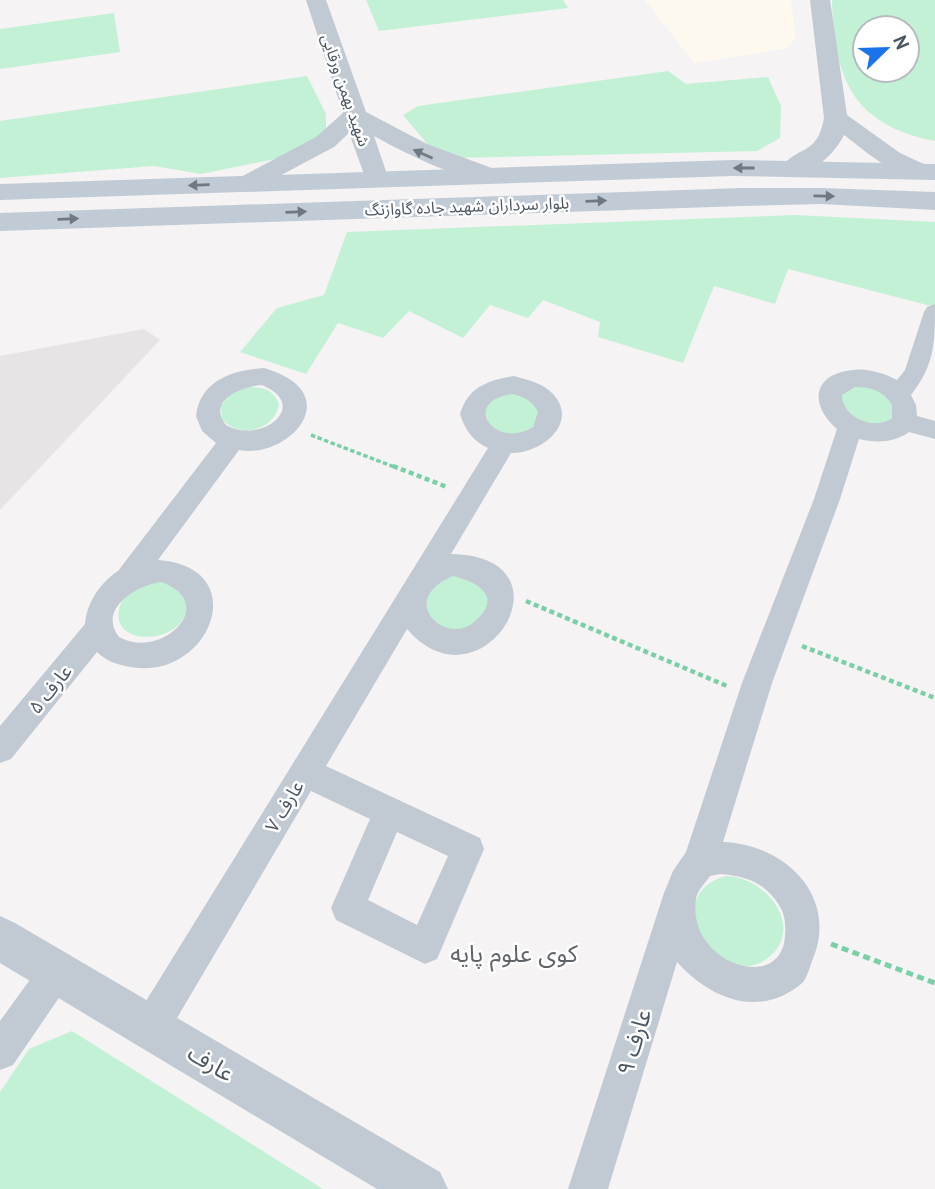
<svg xmlns="http://www.w3.org/2000/svg" width="935" height="1189" font-family="'PT Sans','Noto Sans Arabic',sans-serif">
  <rect width="100%" height="100%" fill="#f5f3f3"/>
  <path fill="#fdf9ef" d="M645,0H791L796,39L785,49L694,63Z"/>
  <path fill="#e6e4e5" d="M144,329L160,340L0,510V356Z"/>
  <path fill="#c3f1d5" fill-rule="evenodd" d="M366,0H563L568,8L379,31Z
    M832,0H935V141C853,125 834,79 832,0ZM865,28H907V70H865Z
    M114,13L120,52L0,69V29Z
    M668,71L686,84L768,77L781,106L780,138L757,151L452,158L429,146L403,115L418,106Z
    M307,76L326,114V134L280,158L201,174L154,166L0,178V121Z
    M795,215L935,222V307L788,269L775,304L714,286L683,363L598,337L600,322L543,300L528,318L490,305L463,338L409,311L383,338L338,323L306,374L240,352L277,308L324,295L347,232Z
    M854,382L890,394L895,415C883,428 868,424 852,420L836,394Z
    M248,387C263,387 275,390 279,405C274,431 239,439 222,419L221,406L231,393Z
    M513,392L530,398L539,411C533,439 515,437 491,431L483,404L488,399Z
    M452,575L473,578L491,599L479,626L444,631L427,618V591Z
    M165,580L187,595C187,602 188,611 184,617C170,646 108,644 120,606C122,600 127,592 133,589C141,584 155,582 165,580Z
    M726,876C767,877 805,928 769,957C721,997 654,896 726,876Z
    M72,1031L323,1189H0V1092L29,1049Z"/>
  <g fill="none" stroke-linecap="round" stroke-linejoin="round">
    <path stroke="#7ad0a6" stroke-width="3.5" stroke-dasharray="4.5 2.5" stroke-linecap="butt" d="M311,435L397,468"/>
    <path stroke="#7ad0a6" stroke-width="4.5" stroke-dasharray="5 3.5" stroke-linecap="butt" d="M393,466L447,487
      M526,601L727,686
      M802,646L935,698"/>
    <path stroke="#7ad0a6" stroke-width="5" stroke-dasharray="7 4.5" stroke-linecap="butt" d="M831,944L935,983"/>
    <path fill="#c1cad2" fill-rule="evenodd" d="M935,304C935,343 935,364 911,395L916,405L917,416L935,421V439L909,432C894,443 876,443 859,439L840,499L772,683L723,842C785,844 840,897 812,961C810,967 807,976 804,981C799,987 788,993 782,996C742,1013 703,991 677,962L608,1189H568L664,893L673,871L686,852L742,683L814,499L837,429C808,404 813,373 854,370C868,368 885,374 897,380L905,370L924,312L927,307ZM855,387C871,387 884,391 892,405V418C875,431 842,418 842,395ZM720,874C745,876 765,882 779,905C785,914 786,926 785,936C781,995 686,963 696,899C697,891 705,883 710,876Z
      M264,368C350,393 288,460 239,450L158,560C255,567 210,681 131,667C118,665 106,661 97,652L11,759L0,763V726L85,624C87,602 100,583 118,571L216,443L202,431L196,416C200,380 233,370 264,368ZM262,385C312,406 260,445 226,425C206,400 243,386 262,385ZM161,582C221,603 161,661 119,637C97,609 137,585 161,582Z
      M514,376C528,380 543,383 553,394C580,424 540,454 511,453L451,554C580,556 482,716 407,629L326,766L480,838L484,849L437,959L425,964L336,920L331,908L370,819L311,791L164,1040L151,1045L138,1040L133,1027L138,1014L488,448C473,441 465,430 460,414C468,387 488,380 514,376ZM513,394C524,397 533,401 538,412L533,427C494,451 460,400 513,394ZM453,576C478,582 504,597 474,622C447,646 395,601 453,576ZM397,832L448,856L417,925L368,900Z
      M57,953L69,959L75,971L69,983L13,1065L0,1070V1021L45,959Z"/>
    <path fill="#c1cad2" fill-rule="evenodd" d="M306,0H326L366,112L427,144L497,170L500,175L497,180C470,187 399,150 374,136L389,180L386,185L377,187L368,185L349,133L334,147L255,189L246,192L237,189L233,184L237,179L316,137L343,113Z
      M810,0H830L847,115L900,153L928,166L931,171L928,176C899,183 866,151 844,135C834,155 809,179 784,173L781,168C797,145 817,157 824,118Z
      M0,916L15,923L440,1172L448,1189H377L0,963Z"/>
    <path fill="#c1cbd6" fill-rule="evenodd" d="M733,160L935,164V180L733,176L0,200V184Z
      M742,188H821L935,192V210L821,204L742,206L0,231V213Z"/>
  </g>
  <defs><path id="oneway-solid" d="M-6-.8H1V-3.2L6.5 0L1 3.2V.8H-6Z" transform="scale(1.75)"/></defs>
  <use fill="#6e7983" href="#oneway-solid" transform="translate(423 154) rotate(-156)"/>
  <g fill="#6e7984">
    <use href="#oneway-solid" transform="translate(744 168) rotate(180)"/>
    <use href="#oneway-solid" transform="translate(199 185) rotate(178)"/>
    <use href="#oneway-solid" transform="translate(824 196) rotate(1)"/>
    <use href="#oneway-solid" transform="translate(596 201) rotate(-2)"/>
    <use href="#oneway-solid" transform="translate(296 212) rotate(-2)"/>
    <use href="#oneway-solid" transform="translate(68 219) rotate(-2)"/>
  </g>
  <g text-anchor="middle" stroke-width="5" stroke-linejoin="round" paint-order="stroke">
    <g font-size="16" fill="#4a5661" stroke="#fff">
      <text transform="translate(346 90) rotate(71)" y="6">شهید بهمن ورقایی</text>
      <text transform="translate(467 206) rotate(-2)" y="6">بلوار سرداران شهید جاده گاوازنگ</text>
    </g>
    <g font-size="19" fill="#4a5661" stroke="#fff">
      <text transform="translate(50 689) rotate(-51)" y="7">عارف ۵</text>
      <text transform="translate(284 806) rotate(-59)" y="7">عارف ۷</text>
    </g>
    <g font-size="23" fill="#4a5661" stroke="#fff">
      <text transform="translate(634 1042) rotate(-73)" y="8">عارف ۹</text>
      <text transform="translate(211 1063) rotate(31)" y="8">عارف</text>
    </g>
    <g font-size="24" fill="#5f6368" stroke="#fff">
      <text x="514" y="962">کوی علوم پایه</text>
    </g>
  </g>
  <g transform="translate(886 49) rotate(67)"><circle r="33" fill="#ffffff" stroke="#b7bbc0" stroke-width="2"/>
  <path d="M0-5L12 26L0 18L-12 26Z" fill="#1a73e8"/>
  <text y="-10" font-size="19" font-weight="bold" text-anchor="middle" fill="#4a5661">N</text>
  </g>
</svg>
